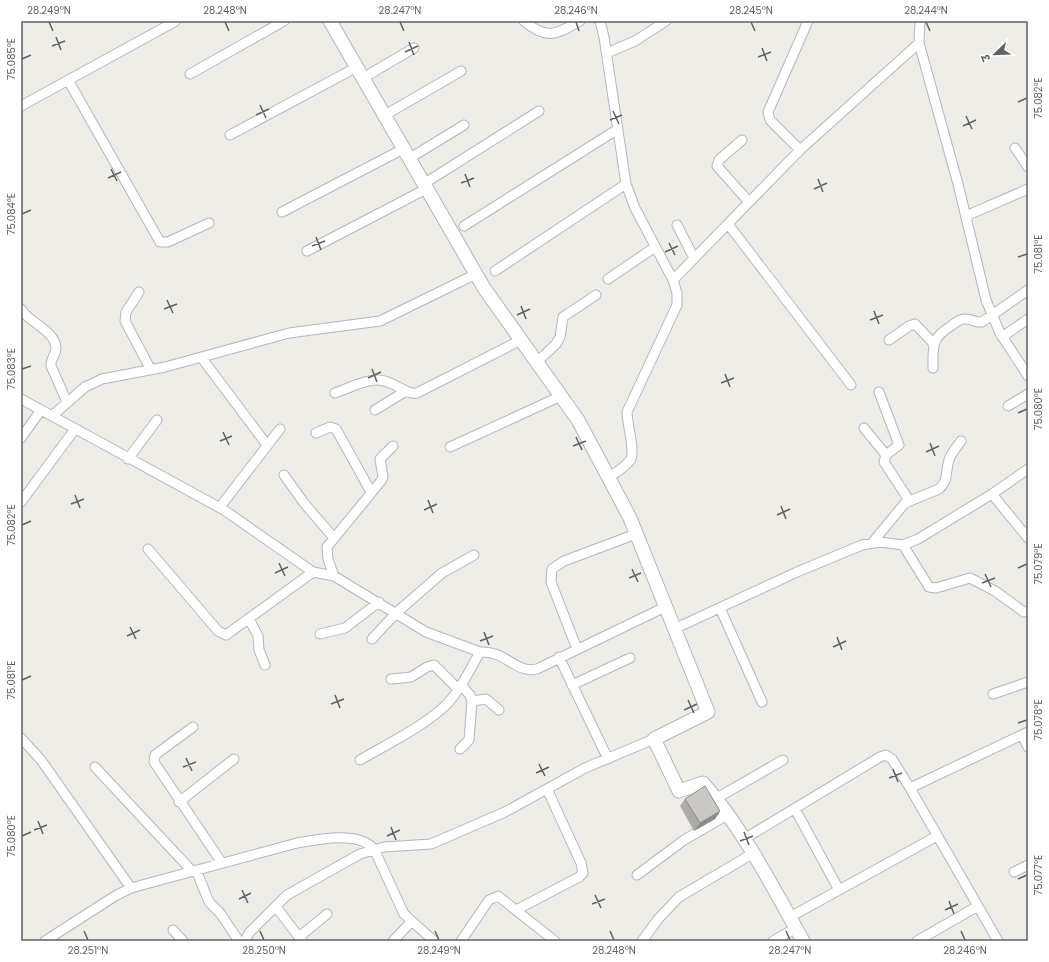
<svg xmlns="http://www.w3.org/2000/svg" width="1049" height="962" font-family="Poppins,'Noto Sans Devanagari',sans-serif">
  <rect width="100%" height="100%" fill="#efede7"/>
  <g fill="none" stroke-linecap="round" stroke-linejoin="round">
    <defs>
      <path id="street" d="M524,21C548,41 556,34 580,21
        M600,21L604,37L626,184L635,208L673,280L677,293V305L627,412C627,423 635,451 631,459C626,467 615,473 608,478
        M919,43L920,21
        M607,53L635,41L666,21
        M190,74L284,21
        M363,78L414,48
        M68,80L160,242H168L209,223
        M21,106L176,21
        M385,115L461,71
        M230,135L357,67
        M742,140L719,160L717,166L749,202
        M1015,148L1028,167
        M800,150L770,120L768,112L808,21
        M410,158L464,125
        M425,183L539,111
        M282,212L405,148
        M966,216L1028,189
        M728,224L851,385
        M677,225L694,258
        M464,226L618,129
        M307,251L428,188
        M495,271L626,184
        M608,279L655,247
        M673,280L800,150L919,43L958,184L986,300L1000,333L1028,376
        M139,292L126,312L125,321L151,370
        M21,309C29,323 55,330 56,348C56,355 50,359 51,366L67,402
        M1002,337L1028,319
        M889,340L909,326L915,324L934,344
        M201,357L267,445
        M537,362L556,344L560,337L563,317L596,295
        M933,368C933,347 931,338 951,326C955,323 960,319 964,319C971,318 975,323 982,322L1028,290
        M879,392L899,445L886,455L884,462L909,500
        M335,393C347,389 363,380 377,380C392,379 407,396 417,393L521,340
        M21,399L224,510L313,572L334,576L426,632L480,652C505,650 516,674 537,669L665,607
        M1008,406L1028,394
        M375,410L406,391
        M52,416L85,387L102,379L165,367L289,333L380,321L476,274
        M864,428L886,455
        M316,433L330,427L336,429L371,492
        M21,438L41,410
        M450,447L561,396
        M128,459L157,420
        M284,475L304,503L334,538
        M992,494L1028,538
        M21,502L75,429
        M220,507L280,429
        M872,543L905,503L939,489C949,480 945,472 949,460C951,453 957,447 961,441
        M903,545L929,587L936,588L970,578L995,591L1024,612
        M148,549L218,631L226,635L313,572
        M334,576L328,559L327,547L381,481L383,477L380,459L393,446
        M720,608L762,702
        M249,619L258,636L259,650L265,665
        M674,629L797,572L862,545L880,542L903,545L918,539L992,494L1028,469
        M320,634L345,628L379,602
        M372,639L396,613L442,573L474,555
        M577,649L551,582L552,569L564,561L636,534
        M559,657L608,759
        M391,679L411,677L427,667L434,665L458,689
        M572,685L630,658
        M993,694L1028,682
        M472,701L486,699L499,710
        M193,727L155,755L154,762L222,863
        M1022,735L1028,747
        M21,738L41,760L131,888
        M460,749L469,740L472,701L470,695L461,685
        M360,760C387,744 438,720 455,694C465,681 472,666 480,652
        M95,767L192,871
        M910,788L998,941
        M717,798L783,760
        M179,802L234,759
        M795,809L839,890
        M744,839L880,757L886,755L892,759L910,788L1028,732
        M196,870L209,902L220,913L239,941
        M1014,872L1028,865
        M637,875L684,840L727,815
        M276,907L302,941
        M516,910L579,877L583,873L581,863L547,789
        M790,917L937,836
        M173,930L183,941
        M299,937L327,914
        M45,941L115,896L131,888L297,843C319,839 358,831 374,849L404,914L434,941
        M245,941L249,933L287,895L360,854L384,847L431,844L505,812L585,768L654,739
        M393,941L411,922
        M461,941L489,900L498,896L555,941
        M642,941L659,918L679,897L752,854
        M773,941L796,928
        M917,941L978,906"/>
      <path id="secondary" d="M330,21L484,288L578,420L630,518L708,712L654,739L679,791L703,783C742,827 774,889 803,941"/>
    </defs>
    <use href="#street" stroke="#b4b6ba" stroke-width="11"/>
    <use href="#secondary" stroke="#b3b5b9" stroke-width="15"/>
    <use href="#street" stroke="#fff" stroke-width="9"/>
    <use href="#secondary" stroke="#fff" stroke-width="13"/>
  </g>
  <path fill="#aeaca8" d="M685,799L720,811L715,819L694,831L680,806Z"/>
  <path fill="#8d8c88" d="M720,811L715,819L694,831L700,823Z"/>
  <path fill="#cac8c3" stroke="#8d8c88" d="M705,786L720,811L700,823L685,799Z"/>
  <path fill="none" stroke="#5e6165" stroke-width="1.5" d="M49,22L53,31M225,22L229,31M400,22L404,31M576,22L579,31M751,22L755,31M926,22L930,31M56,37L61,50M409,42L414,55M52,46L65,41M762,48L767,61M405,52L418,46M758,57L771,52M22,59L31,55M1018,102L1027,98M260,105L266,118M613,111L619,124M256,115L269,109M966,116L972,129M610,120L622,115M963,126L976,120M111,169L117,181M465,174L470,187M108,178L121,172M818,179L823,192M461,183L474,178M814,189L827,183M22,214L31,210M316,237L321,250M669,243L675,255M312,246L325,241M665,252L678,246M1018,257L1027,254M167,300L173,313M521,306L526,319M164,309L177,304M874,311L879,324M517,315L530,309M870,320L883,315M22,369L31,366M372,369L377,382M725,374L730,387M368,378L381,372M721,383L734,378M1018,413L1027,409M223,432L229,445M576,437L582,450M220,441L232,436M930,443L935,456M573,446L586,441M926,452L939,446M75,495L80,508M428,500L433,513M71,504L84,499M781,506L786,519M424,510L437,504M777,515L790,509M22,525L31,521M279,563L285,576M1018,568L1027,564M632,569L638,582M275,573L288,567M985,574L991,587M629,578L641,573M982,583L995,578M130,627L136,639M484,632L489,645M127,636L140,630M837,637L842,650M480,641L493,636M833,647L846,641M22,680L31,676M335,695L340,708M688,700L694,713M331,704L344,699M684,710L697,704M1018,723L1027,720M186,758L192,771M539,764L545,776M183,767L196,762M893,769L898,782M536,773L549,767M889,778L902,773M38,821L43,834M391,827L396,840M34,830L47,825M744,832L749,845M22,836L31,832M387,836L400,830M740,841L753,836M1018,879L1027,875M242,890L248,903M595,895L601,908M239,899L251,893M949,901L954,914M592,904L605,899M945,910L958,904M84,931L88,940M260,931L264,940M435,931L439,940M610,931L614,940M786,931L790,940M961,931L965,940"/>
  <rect width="1049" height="962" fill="none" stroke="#ffffff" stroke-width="44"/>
  <g transform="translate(995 54) rotate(247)" stroke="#ffffff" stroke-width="3" paint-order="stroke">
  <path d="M0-3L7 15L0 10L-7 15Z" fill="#5e6165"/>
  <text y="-6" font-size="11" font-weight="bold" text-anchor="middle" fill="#5e6165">उ</text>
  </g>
  <rect x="22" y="22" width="1005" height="918" fill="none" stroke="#5e6165" stroke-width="1.5"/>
  <g font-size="10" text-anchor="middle" fill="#5e6165">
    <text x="49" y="14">28.249°N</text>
    <text x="225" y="14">28.248°N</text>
    <text x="400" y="14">28.247°N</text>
    <text x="576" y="14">28.246°N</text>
    <text x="751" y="14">28.245°N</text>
    <text x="926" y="14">28.244°N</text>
    <text transform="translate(11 59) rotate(-90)" y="4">75.085°E</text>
    <text transform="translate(1038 98) rotate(-90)" y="4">75.082°E</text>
    <text transform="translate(11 214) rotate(-90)" y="4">75.084°E</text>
    <text transform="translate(1038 254) rotate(-90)" y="4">75.081°E</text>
    <text transform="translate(11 369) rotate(-90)" y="4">75.083°E</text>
    <text transform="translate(1038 409) rotate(-90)" y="4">75.080°E</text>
    <text transform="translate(11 525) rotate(-90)" y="4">75.082°E</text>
    <text transform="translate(1038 564) rotate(-90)" y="4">75.079°E</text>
    <text transform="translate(11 680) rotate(-90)" y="4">75.081°E</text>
    <text transform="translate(1038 720) rotate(-90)" y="4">75.078°E</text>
    <text transform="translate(11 836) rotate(-90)" y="4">75.080°E</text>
    <text transform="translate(1038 875) rotate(-90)" y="4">75.077°E</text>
    <text x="88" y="954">28.251°N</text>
    <text x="264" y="954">28.250°N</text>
    <text x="439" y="954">28.249°N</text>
    <text x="614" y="954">28.248°N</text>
    <text x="790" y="954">28.247°N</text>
    <text x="965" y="954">28.246°N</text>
  </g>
</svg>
